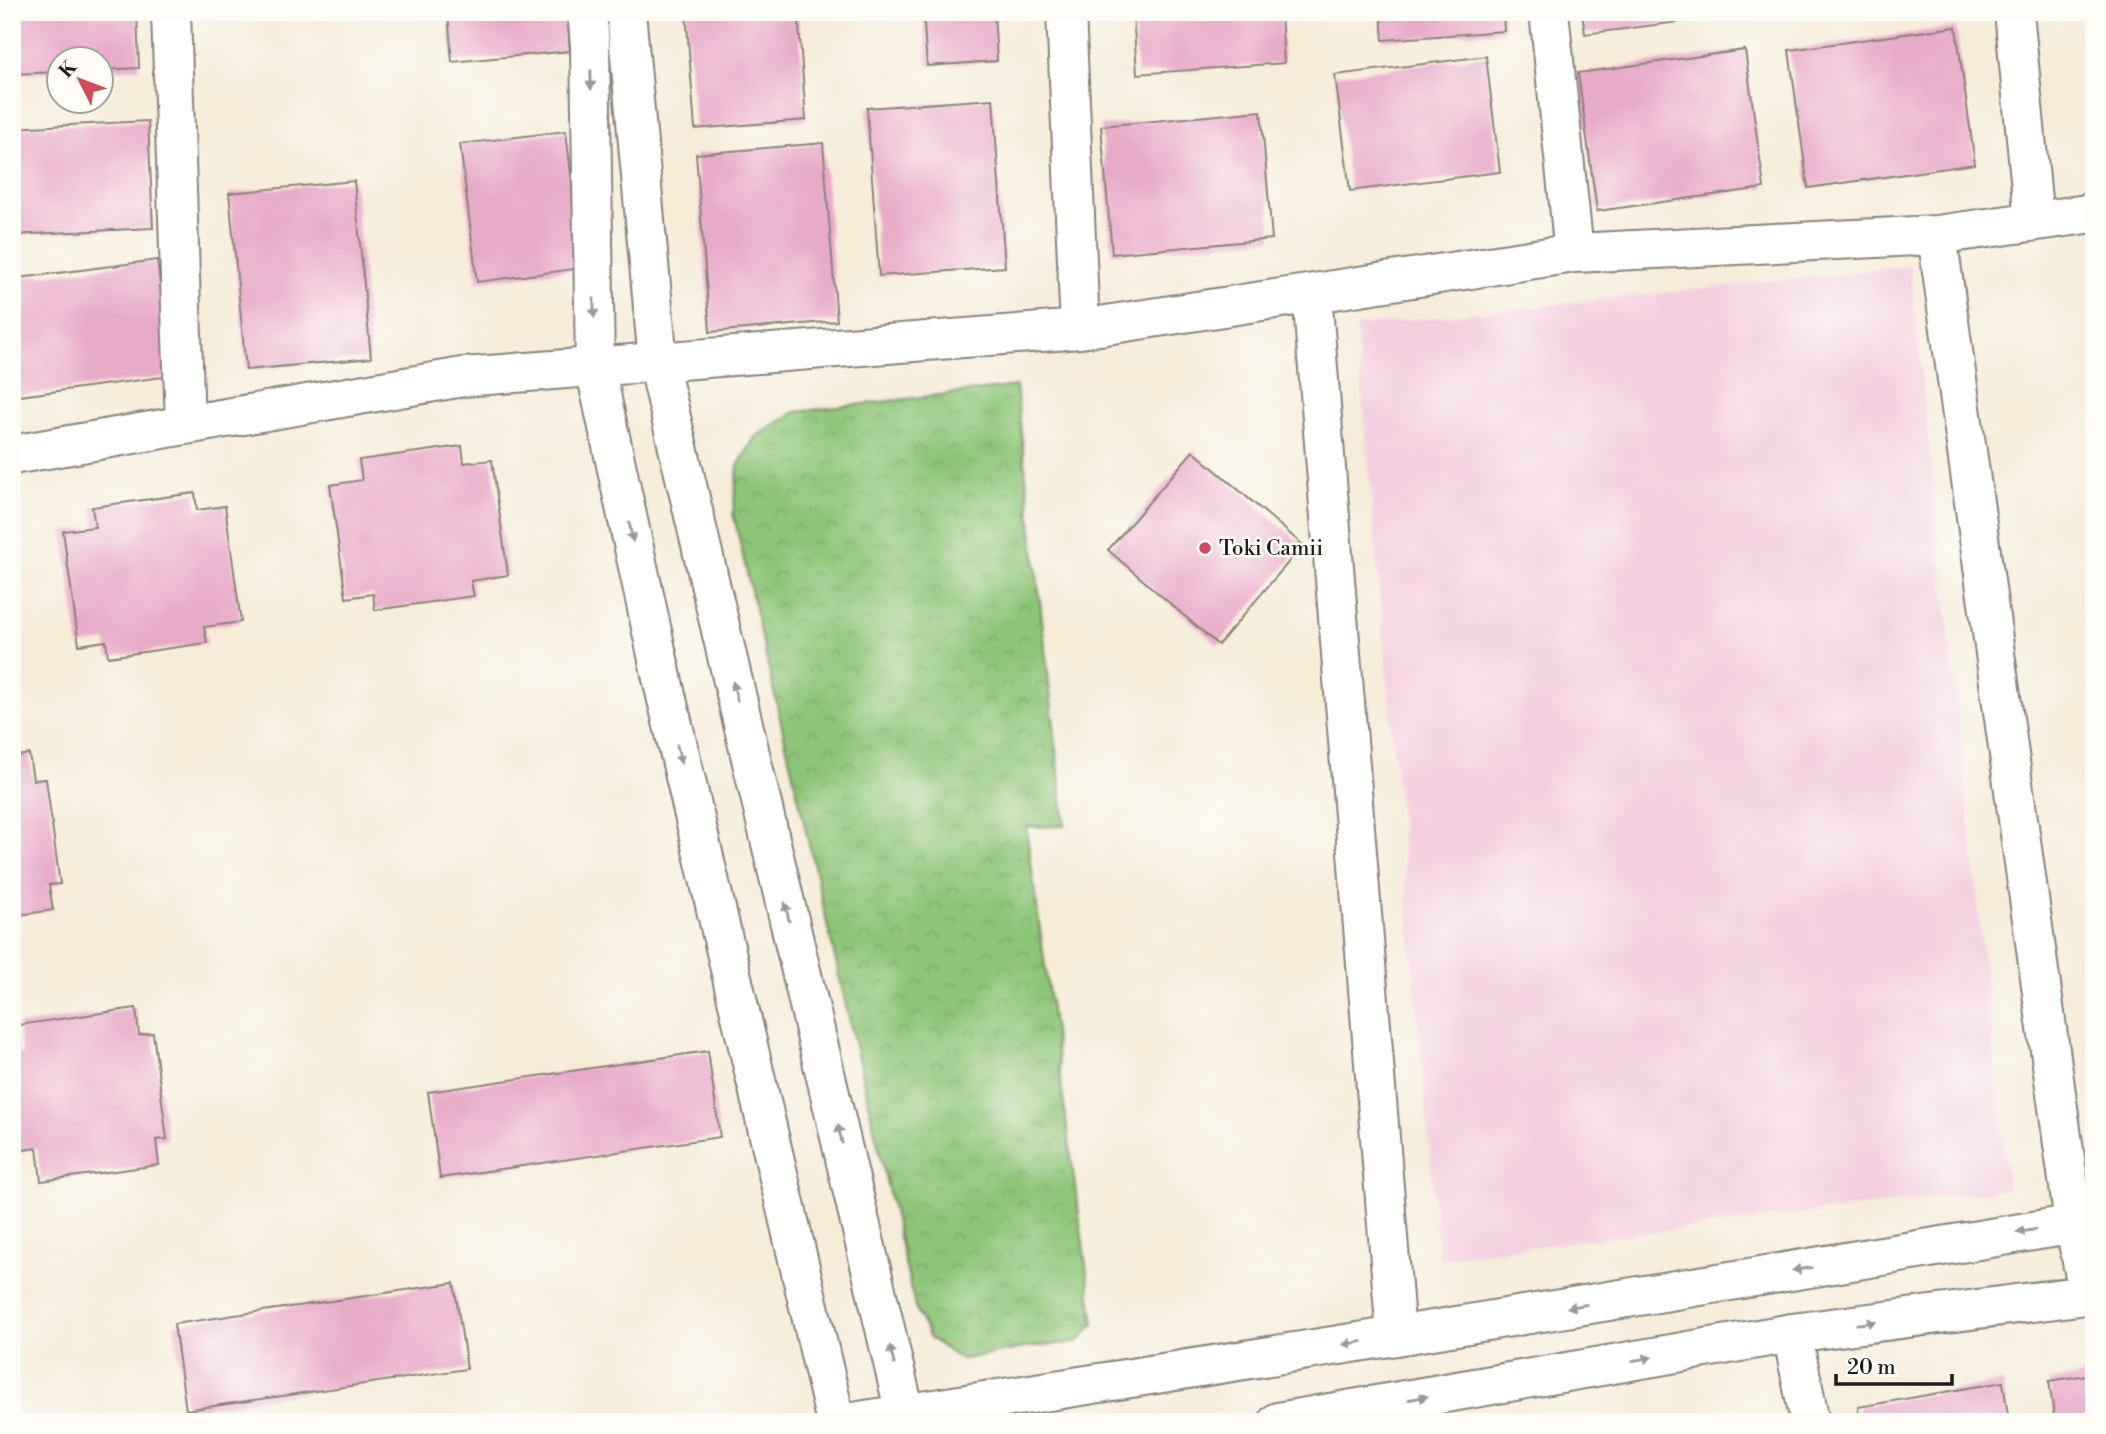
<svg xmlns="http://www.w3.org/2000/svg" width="2106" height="1434" font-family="'Libre Bodoni',serif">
  <defs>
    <pattern id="park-crowns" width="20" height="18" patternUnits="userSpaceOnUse" patternTransform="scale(1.75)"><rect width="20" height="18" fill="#8dc477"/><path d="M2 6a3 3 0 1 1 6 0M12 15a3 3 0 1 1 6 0" fill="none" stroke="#79a866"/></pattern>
  </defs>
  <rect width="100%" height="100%" fill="#fdfcf7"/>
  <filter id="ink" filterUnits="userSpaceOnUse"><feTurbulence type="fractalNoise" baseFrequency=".0143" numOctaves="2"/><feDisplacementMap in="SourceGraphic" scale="14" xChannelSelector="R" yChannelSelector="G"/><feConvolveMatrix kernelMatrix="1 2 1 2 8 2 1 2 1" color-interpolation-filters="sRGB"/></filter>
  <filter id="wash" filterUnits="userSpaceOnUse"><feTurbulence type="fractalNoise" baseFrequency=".00686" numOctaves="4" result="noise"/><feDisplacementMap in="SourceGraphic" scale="28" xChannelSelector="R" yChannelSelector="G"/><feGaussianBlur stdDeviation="1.57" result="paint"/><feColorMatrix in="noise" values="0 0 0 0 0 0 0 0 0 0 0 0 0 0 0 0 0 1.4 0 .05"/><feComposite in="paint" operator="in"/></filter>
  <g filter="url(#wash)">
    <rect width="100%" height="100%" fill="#f6ecd8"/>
    <path fill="#f3cfdf" d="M1910,266L2008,1189L1439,1258L1356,326Z"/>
    <path fill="url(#park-crowns)" stroke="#54704a" stroke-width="2" d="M1016,386L1065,826L1026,827L1094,1324L1078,1342L1029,1347L961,1360L930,1338L915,1307L733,513L738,466L755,437L795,412Z"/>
    <g id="blocks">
      <path fill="#e8aac9" d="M12,12H137L139,68L102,70V60H60V72L12,74Z
        M448,12H567L570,51L452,62Z
        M686,12H798L806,120L695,129Z
        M923,12H994L997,61L927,66Z
        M1133,12H1281L1284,63L1137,74Z
        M1381,12H1503L1504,31L1383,40Z
        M1582,12H1718L1719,17L1585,34Z
        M1956,27L1975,164L1808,188L1789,50Z
        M1745,50L1764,188L1597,211L1578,73Z
        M1486,56L1500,172L1350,191L1335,75Z
        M993,99L1005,267L879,276L867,108Z
        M1261,111L1272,239L1112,254L1101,126Z
        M148,121L153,228L12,235V128Z
        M566,131L582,268L477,282L460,144Z
        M823,143L837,321L710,332L696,154Z
        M354,181L371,358L246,370L229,193Z
        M157,260L171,376L12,397V279Z
        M462,446L464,463L492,460L508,575L471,581L474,596L375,610L373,594L346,598L330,485L362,480L359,460Z
        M1193,451L1303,545L1218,645L1108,550Z
        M195,493L197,510L225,506L241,622L204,627L207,643L108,657L106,641L79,645L63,531L95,527L92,507Z
        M29,754L33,780L46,779L60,884L49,885L53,910L12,916V757Z
        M136,1008L139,1035L153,1033L167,1139L156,1140L159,1165L41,1181L37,1148L17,1151L12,1118V1055L22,1054L18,1025Z
        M708,1051L720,1137L440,1178L428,1092Z
        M454,1283L467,1369L186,1410L174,1324Z
        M2094,1374V1422H2055L2049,1381Z
        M2003,1382L2009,1422H1860L1858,1407Z"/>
    </g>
  </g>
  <g filter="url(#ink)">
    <use href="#blocks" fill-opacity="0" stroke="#89847a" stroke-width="2"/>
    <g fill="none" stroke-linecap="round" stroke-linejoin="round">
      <defs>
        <path id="minor" d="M171,12L185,425
          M587,12L590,45L595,367L662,678L836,1422
          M626,12L658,362L907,1422
          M1066,12L1080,329
          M1549,12L1574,253
          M2014,12L2034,221
          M1937,235L2074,1223L2089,1295
          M1312,294L1396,1336
          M12,455L463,377L1080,329L1574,253L1937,235L2094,213
          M1792,1333L1810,1422
          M853,1422L1396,1336L2094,1221
          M1278,1422L1792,1333L2094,1294"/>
      </defs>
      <use href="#minor" stroke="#89847a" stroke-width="42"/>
      <use href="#minor" stroke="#fff" stroke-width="38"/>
    </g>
    <defs><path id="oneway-solid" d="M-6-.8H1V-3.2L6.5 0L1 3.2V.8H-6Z" transform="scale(1.75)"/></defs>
    <g fill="#999">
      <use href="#oneway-solid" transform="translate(591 80) rotate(89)"/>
      <use href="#oneway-solid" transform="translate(594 308) rotate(89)"/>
      <use href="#oneway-solid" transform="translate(631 532) rotate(78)"/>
      <use href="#oneway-solid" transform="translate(735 691) rotate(-103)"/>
      <use href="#oneway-solid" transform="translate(679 754) rotate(77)"/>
      <use href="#oneway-solid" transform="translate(787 912) rotate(-103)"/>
      <use href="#oneway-solid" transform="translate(840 1134) rotate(-103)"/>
      <use href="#oneway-solid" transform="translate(2026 1231) rotate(171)"/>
      <use href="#oneway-solid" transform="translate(1802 1269) rotate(171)"/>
      <use href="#oneway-solid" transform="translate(1577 1306) rotate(171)"/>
      <use href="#oneway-solid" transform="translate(1866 1323) rotate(-7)"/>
      <use href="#oneway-solid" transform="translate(1353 1343) rotate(171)"/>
      <use href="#oneway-solid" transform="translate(892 1355) rotate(-103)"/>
      <use href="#oneway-solid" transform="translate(1642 1359) rotate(-10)"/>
      <use href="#oneway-solid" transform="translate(1418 1398) rotate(-10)"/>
    </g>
  </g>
  <circle fill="#d1495b" stroke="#fdfcf7" stroke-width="2.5" cx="1205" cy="548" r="7"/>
  <g text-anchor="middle" stroke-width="5" stroke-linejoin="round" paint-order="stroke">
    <g font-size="21" fill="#1c1c1c" stroke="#fdfcf7" text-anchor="start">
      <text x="1219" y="555">Toki Camii</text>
    </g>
  </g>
  <rect width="2106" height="1434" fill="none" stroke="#fdfcf7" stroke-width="42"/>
  <g transform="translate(80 80) rotate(312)"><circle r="33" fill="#fdfcf7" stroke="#a3a29f" stroke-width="2"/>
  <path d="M0-5L12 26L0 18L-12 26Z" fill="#d1495b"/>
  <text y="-10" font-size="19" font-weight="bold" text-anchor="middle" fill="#1c1c1c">K</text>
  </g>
  <path d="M1836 1374v10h116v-10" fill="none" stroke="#1c1c1c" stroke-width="3.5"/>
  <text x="1847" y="1374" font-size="21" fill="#1c1c1c" stroke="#fdfcf7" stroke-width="5" paint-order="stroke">20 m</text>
</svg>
